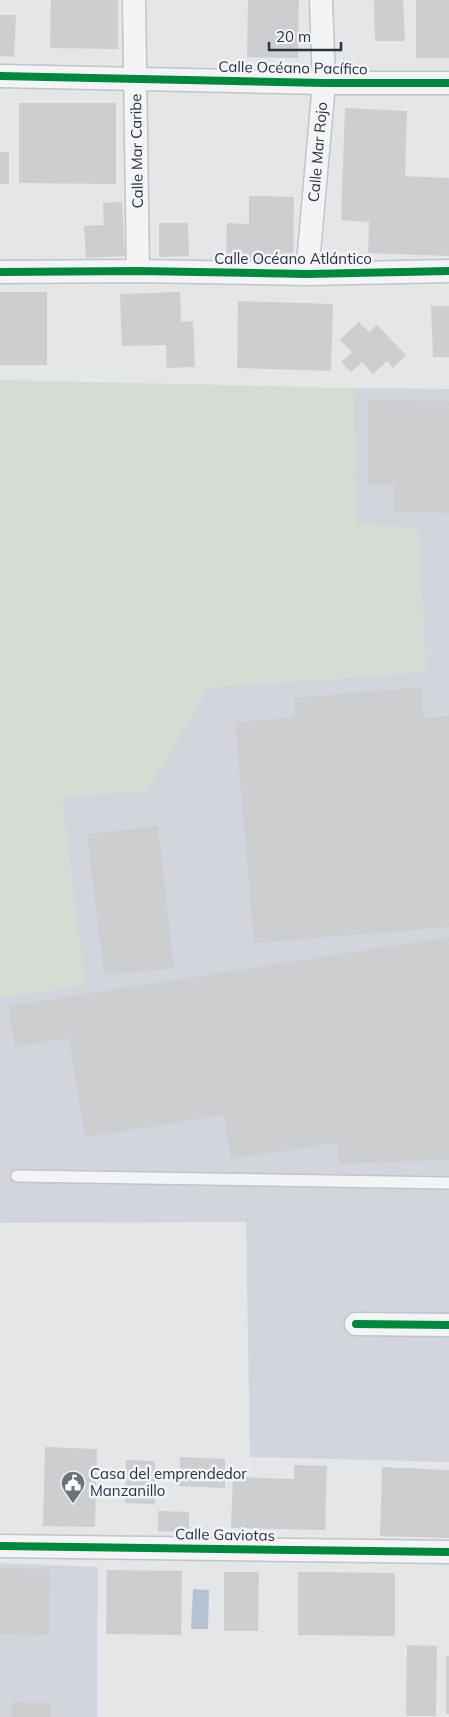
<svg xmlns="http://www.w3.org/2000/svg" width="449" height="1717" font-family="Mulish,sans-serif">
  <rect width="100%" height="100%" fill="#e4e6e8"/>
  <path fill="#d2d5db" d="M353,388L449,389V1462L250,1457L246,1222L0,1223V997L85,985L61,797L147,791L209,687L426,672L356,523Z
    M0,1563L98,1567L97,1717H0Z"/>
  <path fill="#d4dcd4" d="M0,380L353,388L356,523L418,528L426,672L209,687L147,791L61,797L85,985L0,997Z"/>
  <path fill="#b4c2d1" d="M193,1589L209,1590L208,1629H191Z"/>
  <path fill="#ccced0" d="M51,0H118V49L50,48Z
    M248,0H299L298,58L247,57Z
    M374,0H403L405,41H375Z
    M416,0H449V58H416Z
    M0,15H16L14,57L0,56Z
    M19,103H116V184L19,183Z
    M345,108L407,111L405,176L449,178V256L368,253L369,222L341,220Z
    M0,152H9V184H0Z
    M249,196L294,197L293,262L226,260L227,223L249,224Z
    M122,202L125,256L86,258L84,226L104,225L103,203Z
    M159,223H188L189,256L159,257Z
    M0,292H47V365H0Z
    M180,292L181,322L193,321L195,367L167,368L166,345L122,346L120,294Z
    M238,301L333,304L331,371L237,368Z
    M431,306H449V357H433Z
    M359,322L369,332L377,325L406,355L393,368L387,361L373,374L362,362L351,372L341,362L352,352L340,340Z
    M368,400L449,401V513L394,512L395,485L368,484Z
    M421,687L424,718L449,716V927L254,943L235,722L295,717L294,698Z
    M158,826L174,968L104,975L87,834Z
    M449,937V1160L340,1164L336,1143L231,1159L224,1115L85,1137L69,1038L15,1047L8,1006Z
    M45,1447L97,1449L95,1527L43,1526Z
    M180,1457L225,1459V1488L179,1486Z
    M126,1460L155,1461V1504L125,1503Z
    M294,1465L327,1466L325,1530L231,1528L233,1477L294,1479Z
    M382,1467L449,1470V1538L380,1536Z
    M158,1511L189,1512V1532L158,1531Z
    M0,1568L50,1569L49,1635L0,1634Z
    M107,1570L182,1571L181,1635L106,1634Z
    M224,1572H259L258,1631H224Z
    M298,1572L395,1573V1636L298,1635Z
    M407,1645L437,1646L436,1716H406Z
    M446,1656H449V1714H446Z
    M12,1702L51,1703V1717H12Z"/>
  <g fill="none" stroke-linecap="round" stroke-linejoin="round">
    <defs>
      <path id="service" d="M17,1176L449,1183"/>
      <path id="minor" d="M134,0L138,271
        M0,76L324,83H449
        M0,272L138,271L307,274L449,271
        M307,274L324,83L321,0
        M356,1324L449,1325
        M0,1546L449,1552"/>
    </defs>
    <use href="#service" stroke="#c2c4c6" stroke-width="14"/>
    <use href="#minor" stroke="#c2c4c6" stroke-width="25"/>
    <use href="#service" stroke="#f3f4f5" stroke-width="11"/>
    <use href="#minor" stroke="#f3f4f5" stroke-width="22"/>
    <defs>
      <path id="cycleway" d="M0,76L324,83H449
        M0,272L138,271L307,274L449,271
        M356,1324L449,1325
        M0,1546L449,1552"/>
    </defs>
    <use href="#cycleway" stroke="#f2f4f7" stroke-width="11"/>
    <use href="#cycleway" stroke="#00873e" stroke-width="8"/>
  </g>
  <defs>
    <symbol id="civic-pin" viewBox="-11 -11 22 30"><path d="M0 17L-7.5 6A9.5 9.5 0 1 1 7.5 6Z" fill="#6c727b" stroke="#f2f4f7"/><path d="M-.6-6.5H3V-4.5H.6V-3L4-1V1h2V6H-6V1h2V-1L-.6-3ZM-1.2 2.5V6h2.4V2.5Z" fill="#fff"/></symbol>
  </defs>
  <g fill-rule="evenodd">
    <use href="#civic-pin" x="59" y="1469" width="28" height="38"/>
  </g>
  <g text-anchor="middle" stroke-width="5" stroke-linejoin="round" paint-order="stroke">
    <g font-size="15" fill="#2b3340" stroke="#f2f4f7">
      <text transform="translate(293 68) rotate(1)" y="5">Calle Océano Pacífico</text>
      <text transform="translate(137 151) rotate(-91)" y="5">Calle Mar Caribe</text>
      <text transform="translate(318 152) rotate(-85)" y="5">Calle Mar Rojo</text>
      <text x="293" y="264">Calle Océano Atlántico</text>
      <text transform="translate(225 1535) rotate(1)" y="5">Calle Gaviotas</text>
    </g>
    <g font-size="15" fill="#2b3340" stroke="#f2f4f7" text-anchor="start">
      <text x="90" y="1479">Casa del emprendedor<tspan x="90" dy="17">Manzanillo</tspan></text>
    </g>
  </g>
  <path d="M269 42v8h72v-8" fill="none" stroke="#2b3340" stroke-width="2.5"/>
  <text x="276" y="42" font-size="15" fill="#2b3340" stroke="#f2f4f7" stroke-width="4" paint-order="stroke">20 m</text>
</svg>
